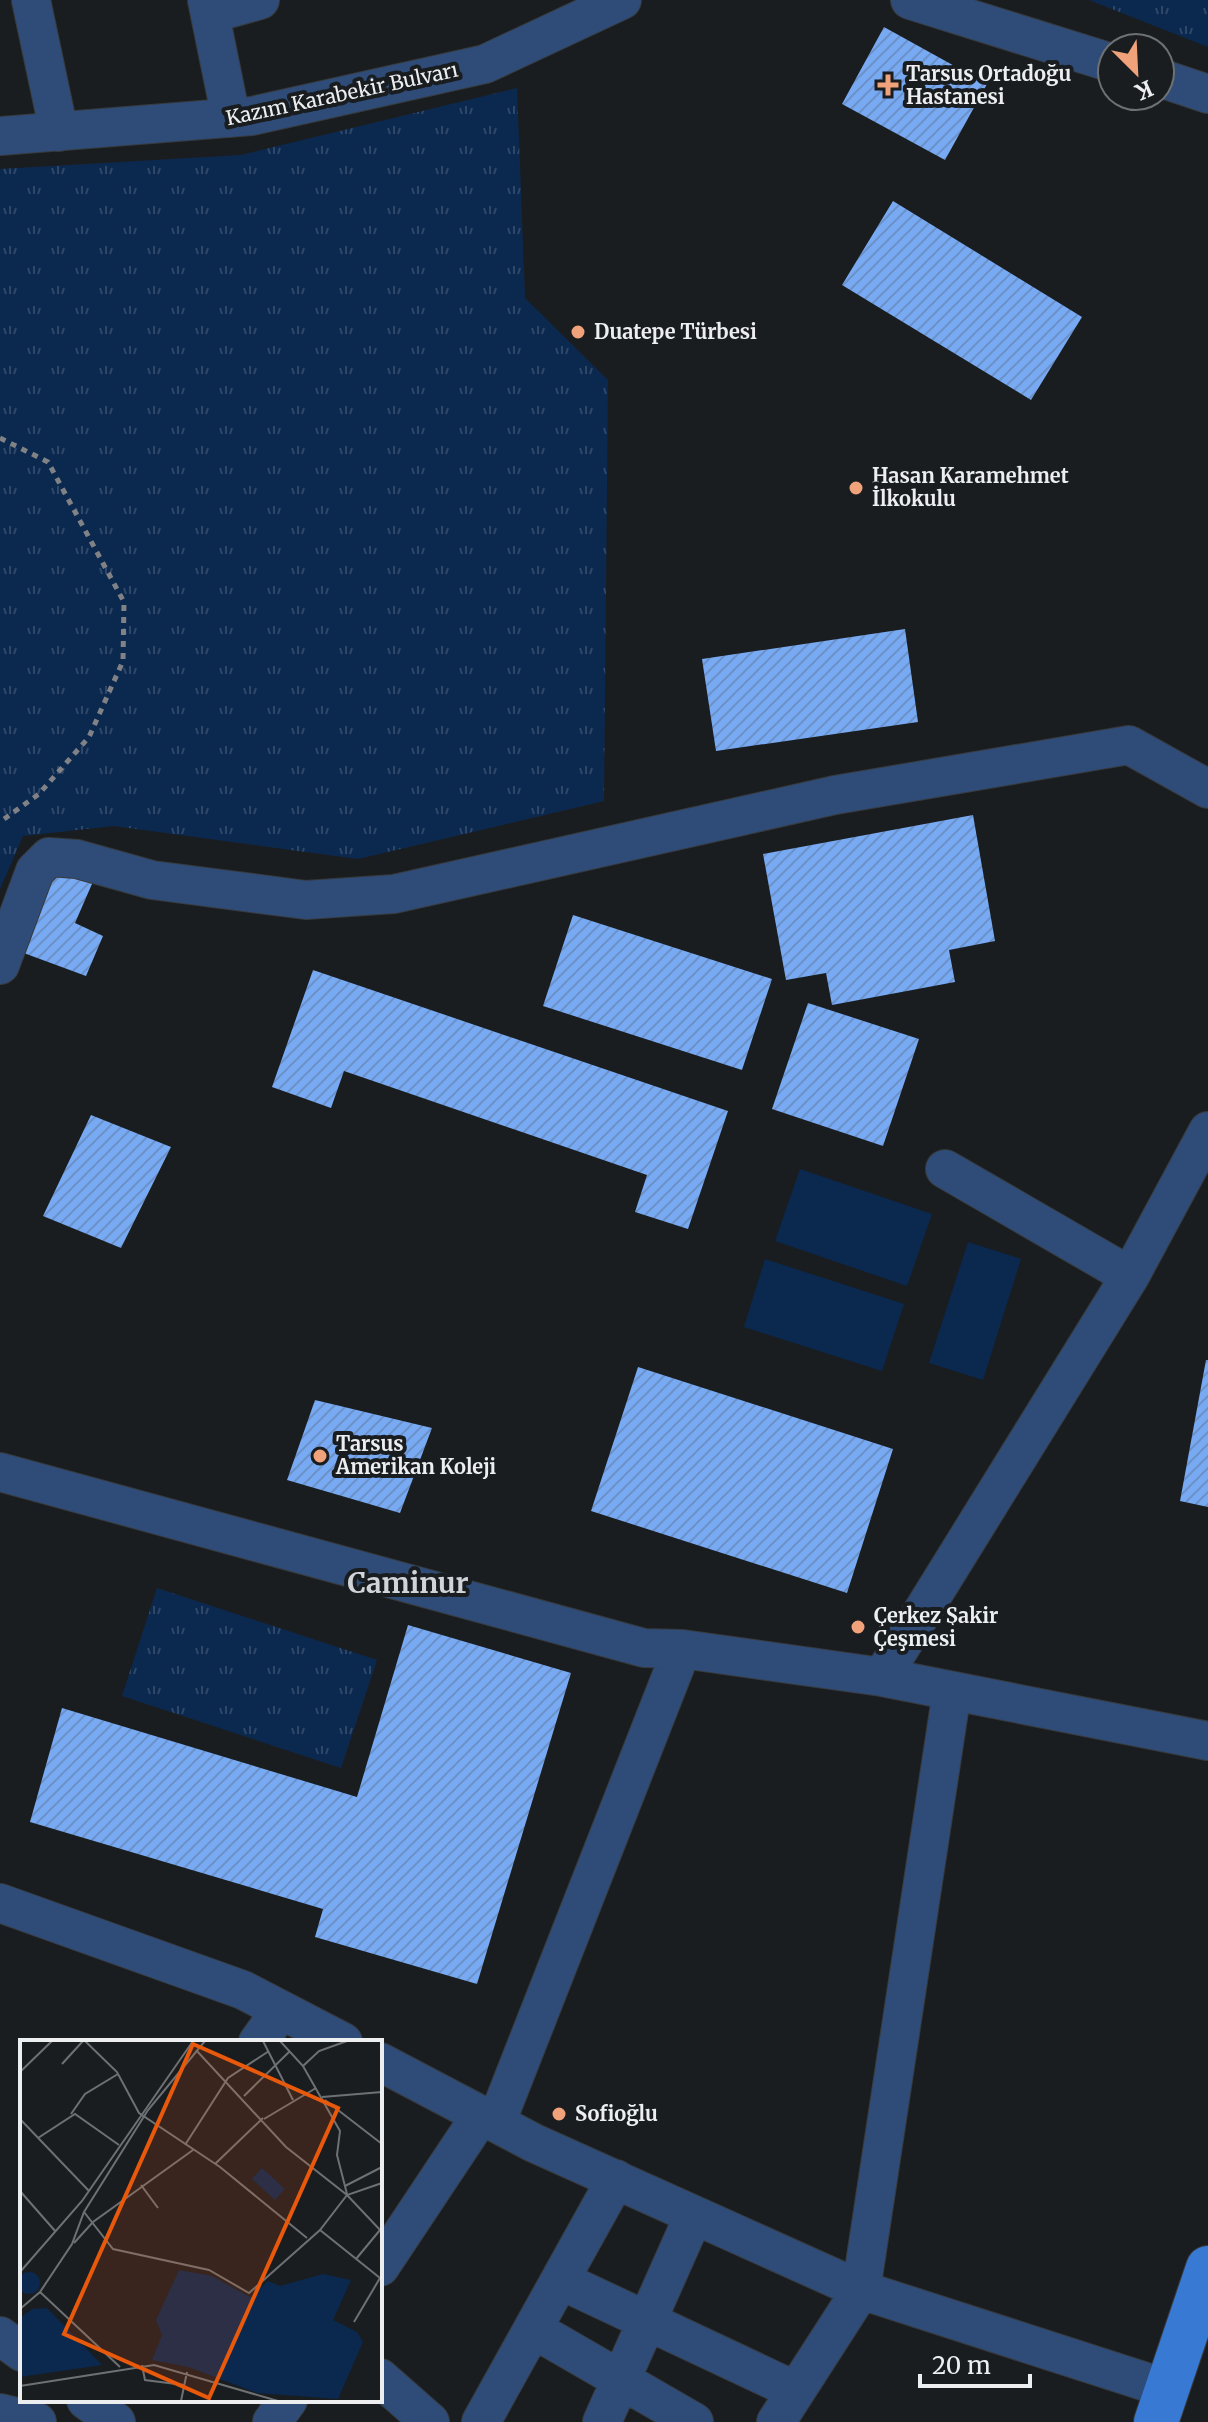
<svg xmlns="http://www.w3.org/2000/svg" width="1208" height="2422" font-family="Merriweather,serif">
  <defs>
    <pattern id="grass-tufts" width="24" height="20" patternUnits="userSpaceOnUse" patternTransform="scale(2)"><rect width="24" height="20" fill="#0b284f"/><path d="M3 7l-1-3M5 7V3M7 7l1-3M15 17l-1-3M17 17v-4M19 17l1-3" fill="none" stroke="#2f4869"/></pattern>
    <pattern id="building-hatch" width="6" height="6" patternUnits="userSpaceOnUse" patternTransform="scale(2)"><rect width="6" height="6" fill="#77aaf3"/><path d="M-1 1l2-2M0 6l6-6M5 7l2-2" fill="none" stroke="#6b91c8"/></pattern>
  </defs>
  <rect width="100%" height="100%" fill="#1a1d20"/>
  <path fill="url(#grass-tufts)" d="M1089,0H1208V47Z
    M517,88L525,298L608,380L604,801L358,859L114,826L23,836L0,889V169L241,155Z
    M157,1588L377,1660L341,1768L122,1696Z"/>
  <path fill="#0b284f" d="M800,1169L932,1214L907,1286L775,1241Z
    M968,1242L1021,1259L983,1380L929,1363Z
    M765,1259L904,1304L882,1371L744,1327Z"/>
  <path fill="url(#building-hatch)" d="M884,27L987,84L945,160L842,104Z
    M893,201L1082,317L1031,400L842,285Z
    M905,629L918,722L716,751L702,659Z
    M973,815L995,941L949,950L955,982L832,1005L826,973L786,980L763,854Z
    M56,867L95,877L75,923L103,936L86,976L21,952Z
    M573,915L772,979L742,1070L543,1006Z
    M313,970L728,1111L688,1229L635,1212L647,1175L344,1071L331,1108L272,1087Z
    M808,1003L919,1039L883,1146L772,1109Z
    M91,1115L171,1147L121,1248L43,1216Z
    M1206,1360H1208V1507L1180,1501Z
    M638,1367L893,1449L847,1593L591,1511Z
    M315,1400L432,1428L400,1513L287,1480Z
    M408,1625L571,1673L477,1984L315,1937L323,1909L30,1822L62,1708L357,1797Z"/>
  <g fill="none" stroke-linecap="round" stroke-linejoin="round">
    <defs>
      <path id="minor" d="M31,0L59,132
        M207,0L231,118
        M910,0L1112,63
        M210,14L260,0
        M1160,78L1208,94
        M0,136L252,116L485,64L622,0
        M0,965L35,871L49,857L77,859L152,880L306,900L394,894L835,795L1129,745L1208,789
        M945,1169L1130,1276
        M0,1472L644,1648L682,1649L882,1677L1208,1741
        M882,1677L1130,1276L1208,1131
        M0,1903L243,1990L343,2042
        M258,2042L281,2010
        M380,2062L534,2143L861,2290L1168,2389
        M496,2123L682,1649
        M380,2267L481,2115
        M560,2280L796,2391
        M533,2329L694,2422
        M0,2336L22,2352
        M380,2378L430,2422
        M86,2400L116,2422
        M0,2413L37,2422
        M272,2422L288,2400
        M481,2422L616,2179
        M602,2422L694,2215
        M776,2422L861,2290L952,1691"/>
      <path id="major" d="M1156,2422L1208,2268"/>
    </defs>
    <use href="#minor" stroke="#373a3d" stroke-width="40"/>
    <use href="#major" stroke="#373a3d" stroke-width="46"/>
    <path stroke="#808285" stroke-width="5" stroke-dasharray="6 6" stroke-linecap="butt" d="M0,438L48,462L124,602L123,661L89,737L39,794L0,822"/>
    <use href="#minor" stroke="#2e4c77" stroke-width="38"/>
    <use href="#major" stroke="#3879d3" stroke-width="44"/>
  </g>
  <g fill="#f0a27a" stroke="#1a1d20" stroke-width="3">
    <path d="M884 73h8v8h8v8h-8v8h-8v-8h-8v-8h8z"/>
    <circle cx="578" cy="332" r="8"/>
    <circle cx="856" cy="488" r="8"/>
    <circle cx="320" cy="1456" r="8"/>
    <circle cx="858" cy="1627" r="8"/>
    <circle cx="559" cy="2114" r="8"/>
  </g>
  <g text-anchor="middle" stroke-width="8" stroke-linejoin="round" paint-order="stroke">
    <g font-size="20" font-weight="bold" fill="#eceef0" stroke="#1a1d20" text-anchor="start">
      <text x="906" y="81">Tarsus Ortadoğu<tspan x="906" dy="23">Hastanesi</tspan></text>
      <text x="594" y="339">Duatepe Türbesi</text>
      <text x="872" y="483">Hasan Karamehmet<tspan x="872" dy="23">İlkokulu</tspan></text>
      <text x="336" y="1451">Tarsus<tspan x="336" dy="23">Amerikan Koleji</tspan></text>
      <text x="874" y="1623">Çerkez Şakir<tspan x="874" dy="23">Çeşmesi</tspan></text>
      <text x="575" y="2121">Sofioğlu</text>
    </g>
    <g font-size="20" fill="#eceef0" stroke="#1a1d20">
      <text transform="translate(342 94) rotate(-12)" y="7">Kazım Karabekir Bulvarı</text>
    </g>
    <g font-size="28" font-weight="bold" fill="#d1d4d9" stroke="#1a1d20">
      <text x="408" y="1593">Caminur</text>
    </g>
  </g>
  <g transform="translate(20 2040)">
    <rect width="362" height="362" fill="#1a1d20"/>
    <path d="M242,128L265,149L255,160L232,139ZM159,230L192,236L230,257L248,241L260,246L303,234L331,240L313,280L337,292L343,302L318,359L237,353L168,327L132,320L142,295L136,280ZM-2 243a11 11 0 1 1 22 0a11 11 0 1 1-22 0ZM27,268L82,325L0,337V278L12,269Z" fill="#0b284f"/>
    <path fill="none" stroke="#6e7173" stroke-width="2" d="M65,1L97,32L119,73L200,127L287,198M243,1L273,60M260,1L283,26L320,91L317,115L327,154M176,10L266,107L327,155L362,192M42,24L63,1M283,26L299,11L327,1M0,32L32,1M224,56L269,12M302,57L362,52M305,60L362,104M51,74L65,54L98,34M0,79L69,151M244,79L296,48M18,98L55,74L99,105M165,105L208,38L249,11M195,124L243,78M121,145L138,168M325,146L362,127M0,151L36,192M64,172L93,209L189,230L229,253L300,190L327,155L362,143M300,190L360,238L334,282M54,203L73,182L173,110M336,219L360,190M0,232L62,161L173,1M20,252L100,327M0,269L20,252L52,204L64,172L128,70L185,1M122,325L125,340L164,345M0,346L134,325L258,361M161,361L167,332"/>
    <path fill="#e8590c" fill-opacity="0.15" stroke="#e8590c" stroke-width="4" d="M173,4L318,68L189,358L44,294Z"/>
    <rect width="362" height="362" fill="none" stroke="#eceef0" stroke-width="4"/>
  </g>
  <g transform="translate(1136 72) rotate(156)"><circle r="38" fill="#1a1d20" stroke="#6e7173" stroke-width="2"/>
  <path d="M0-6L14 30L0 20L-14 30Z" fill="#f0a27a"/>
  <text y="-12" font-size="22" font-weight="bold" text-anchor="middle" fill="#eceef0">K</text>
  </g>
  <path d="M920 2374v12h110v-12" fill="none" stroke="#eceef0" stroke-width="4"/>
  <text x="932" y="2374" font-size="24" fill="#eceef0" stroke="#1a1d20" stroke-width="6" paint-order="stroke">20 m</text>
</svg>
